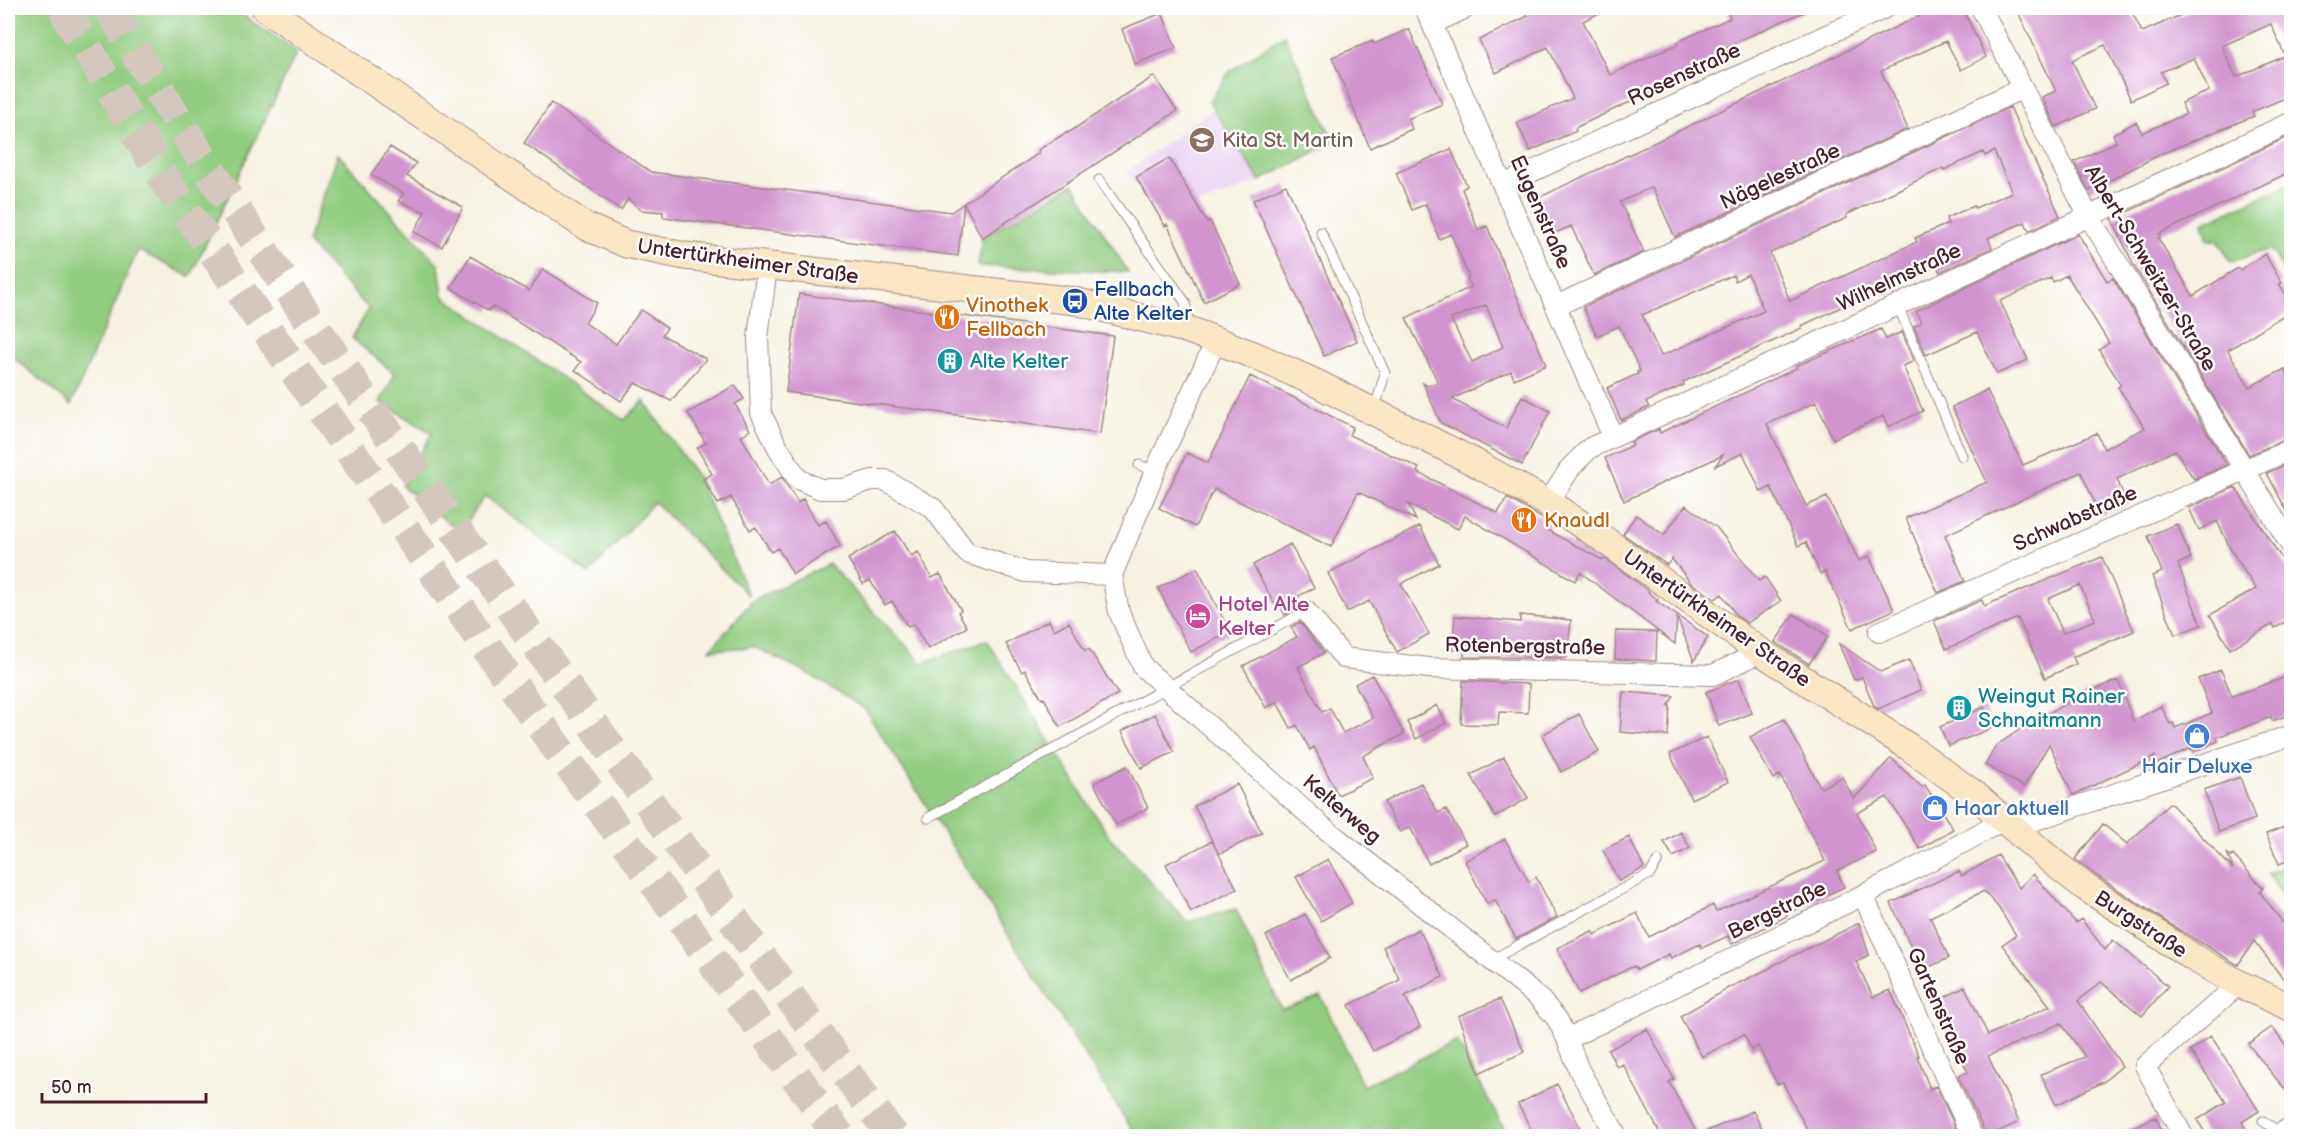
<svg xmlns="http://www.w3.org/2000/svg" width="2299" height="1144" font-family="'Balsamiq Sans',sans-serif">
  <rect width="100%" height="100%" fill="#fff"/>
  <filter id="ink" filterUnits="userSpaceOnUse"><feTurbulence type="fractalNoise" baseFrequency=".0167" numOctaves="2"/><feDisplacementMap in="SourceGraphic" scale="12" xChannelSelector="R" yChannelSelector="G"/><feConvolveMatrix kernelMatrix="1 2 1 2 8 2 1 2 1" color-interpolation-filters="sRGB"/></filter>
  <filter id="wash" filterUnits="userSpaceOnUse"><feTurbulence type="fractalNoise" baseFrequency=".008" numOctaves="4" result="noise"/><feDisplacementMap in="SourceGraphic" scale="24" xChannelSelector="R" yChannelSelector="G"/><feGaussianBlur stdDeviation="1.35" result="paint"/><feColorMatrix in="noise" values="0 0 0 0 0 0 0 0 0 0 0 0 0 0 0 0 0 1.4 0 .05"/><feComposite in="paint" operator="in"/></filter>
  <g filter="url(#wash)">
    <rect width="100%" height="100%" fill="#f6f1e1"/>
    <path fill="#e7d2ef" d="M1214,108L1260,181L1197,206L1165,226L1127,172Z"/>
    <path fill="#91cc80" stroke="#6e7656" stroke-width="1.5" d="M8,8H232L297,52L190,277L138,250L71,405L8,353Z
      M1284,35L1334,142L1260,181L1209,102L1229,72Z
      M338,154L439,265L443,296L624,420L644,401L697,476L749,596L654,502L589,574L485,496L460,532L402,486L432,433L380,402L395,374L352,338L369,309L307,242Z
      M2291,183V287L2275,255L2269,249L2231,262L2218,240H2208L2203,223Z
      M1073,184L1128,272L978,266L982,238Z
      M829,564L922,663L987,640L1107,834L1187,922L1236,909L1282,1010L1321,996L1363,1086L1457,1041L1508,1136H1374L1370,1130L1358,1136H1136L865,709L804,671L754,647L710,650L753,600Z
      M2291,864H2292L2291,910L2268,873Z"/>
    <g id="blocks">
      <path fill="#d194cf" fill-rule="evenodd" d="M1524,8H1610L1583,21L1610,75L1678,44L1677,42L1730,18L1728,13L1740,8H1812L1718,50L1722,58L1687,74L1688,76L1617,108L1575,128L1576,131L1530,151L1517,123L1573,98L1548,47L1496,73L1479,40L1528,16Z
        M1936,8H1962L1986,57L1961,70L1946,41L1881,71L1908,129L1675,237L1652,187L1620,202L1644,252L1594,275L1571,226L1553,234L1536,199Z
        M2016,8H2130L2142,32L2197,8H2292V15L2288,17L2292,25V95L2252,112L2254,116L2163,153L2089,191L2074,162L2116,142L2113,134L2136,122L2142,133L2186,114L2181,103L2209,91L2194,58L2161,72L2166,83L2131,100L2105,45L2072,60L2095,109L2056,127L2042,97L2056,91ZM2271,24L2285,56L2236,77L2222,46Z
        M1162,13L1176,48L1135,64L1122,29Z
        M1409,29L1442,104L1408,119L1412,129L1370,148L1332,57L1373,41L1374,44Z
        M1154,76L1177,111L982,238L964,203L1039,153L1038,150L1067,132L1068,133Z
        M551,103L651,172L951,212L964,203L958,256L663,217V212L641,210L628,199L621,210L524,143Z
        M2010,107L2060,216L2029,231L2025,222L1988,238L1992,248L1940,272L1936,265L1854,301L1801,326L1802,328L1683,382L1684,385L1646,402L1649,407L1621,420L1607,388L1638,374L1637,372L1640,371L1619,326L1597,336L1583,307ZM1994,151L2012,192L1975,208L1974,206L1946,218L1948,224L1915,238L1917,242L1790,301L1770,253L1847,218L1846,215L1943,168L1944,170L1983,152L1985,156ZM1748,274L1764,311L1661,356L1642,315L1733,275L1735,281Z
        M2292,135V171L2159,234L2160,237L2158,238L2193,296L2238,268L2240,270L2265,254L2282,283L2279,284L2292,304V310L2228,350L2249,387L2285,369L2292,382V437L2249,455L2134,266L2112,219Z
        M390,147L416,163L407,176L463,207L442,247L414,232L425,212L398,201L404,194L371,175Z
        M1451,149L1467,186L1462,189L1478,230L1487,226L1546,365L1514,379L1511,371L1452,399L1506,428L1522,396L1550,411L1522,465L1441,423L1423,383L1428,386L1438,382L1406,318L1471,287L1467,278L1469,277L1451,234L1439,239L1426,204L1412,210L1396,173ZM1486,305L1503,347L1472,362L1451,319Z
        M1169,158L1207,222L1210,221L1240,284L1204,302L1167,224L1165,226L1136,177Z
        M1286,185L1357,341L1324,356L1253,200Z
        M2078,234L2107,281L2113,278L2227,465L2194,479L2175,450L2117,479L2127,504L2100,515L2081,472L1945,535L1965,581L1938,593L1906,518L1987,482L1952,407L1987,390L2023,465L2097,433L2104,449L2145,428L2118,387L2121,385L2099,350L2109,343L2067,275L2053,282L2051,278L2000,301L2028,360L1997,374L1977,332L1926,355L1914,326L1921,323L1916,311Z
        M470,256L529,291L543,269L597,303L585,323L616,344L641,310L667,328L662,335L706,359L671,401L635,383L621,401L575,370L581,362L492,306L489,311L451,288Z
        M799,294L1113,336L1100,434L786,392Z
        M1881,329L1886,339L1902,332L1914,361L1903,366L1923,411L1888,427L1883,416L1833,439L1816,402L1767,424L1806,506L1827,497L1859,561L1869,556L1894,610L1852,629L1825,571L1820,574L1806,542L1798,546L1771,487L1761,492L1743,453L1715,466L1723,455L1624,501L1605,458L1633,445L1631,442L1659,429L1660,433L1797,368L1796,366Z
        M1250,376L1353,427L1349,435L1419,468L1417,472L1498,513L1507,498L1540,517L1551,524L1547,530L1602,560L1605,559L1649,591L1648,592L1658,600L1656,601L1708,637L1694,661L1677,617L1675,644L1580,572L1575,581L1465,516L1458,529L1408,504L1416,520L1358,492L1331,547L1214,489L1195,527L1159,508L1187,453L1208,463Z
        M735,385L744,399L735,404L750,430L741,436L769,485L782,477L798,503L803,499L818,525L826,521L840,546L793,574L778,548L771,552L756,527L750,530L731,497L718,504L703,479L712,474L697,448L706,443L688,413Z
        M2292,462V521L2267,473Z
        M2235,487L2292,574V618L2275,628L2273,624L2230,649L2210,615L2256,589L2231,550L2217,521L2199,530L2189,508Z
        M1686,505L1717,528L1759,581L1765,577L1781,601L1747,623L1736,615L1722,594L1715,599L1690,582L1672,559L1667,565L1623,534L1636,515L1664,535Z
        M2177,524L2191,558L2178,564L2201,625L2175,635L2152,576L2162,572L2148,536Z
        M1420,526L1439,564L1401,584L1429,634L1397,652L1369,601L1347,612L1328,573Z
        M895,531L911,556L918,552L932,578L940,574L961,610L958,612L967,627L928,649L913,624L908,627L892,601L885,605L870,580L863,584L848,559Z
        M1290,544L1314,588L1297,597L1299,601L1294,610L1285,615L1280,606L1277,608L1253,565Z
        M2102,557L2134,631L2073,657L2076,664L2045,678L2018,618L1946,649L1934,621L1982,600L1984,606ZM2080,585L2095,620L2063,633L2048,599Z
        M1197,568L1230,632L1191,652L1158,588Z
        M1794,614L1828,636L1809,664L1775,642Z
        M1520,615L1571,620L1567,658L1464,657V650H1452L1455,616L1520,622Z
        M1049,620L1054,630L1069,622L1085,651L1089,649L1118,694L1060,727L1044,698L1042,699L1025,670L1022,672L1006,644Z
        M1300,622L1324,653L1298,667L1322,712L1330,708L1343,733L1373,718L1355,684L1372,675L1404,734L1363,756L1373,778L1338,795L1314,747L1310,750L1297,725L1291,728L1277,702L1266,708L1243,666L1297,637L1291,627Z
        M1616,631L1657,632L1656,661L1615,659Z
        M1839,644L1881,672L1909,660L1921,690L1878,709L1874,706L1862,677L1854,680Z
        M2221,670L2232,696L2292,675V714L2272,721L2271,717L2217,737L2218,741L2193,752L2191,748L2146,769L2156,756L2073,795L2049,744L2024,787L1985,765L1996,746L2025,726L2087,692L2118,680L2133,721L2161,706L2170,724L2173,723L2175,728L2212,713L2198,679Z
        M1739,679L1752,713L1719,726L1706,692Z
        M1463,681L1529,684L1528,713L1499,712L1498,725L1461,724Z
        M1623,692L1674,696L1668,706H1670L1668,736L1620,732Z
        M1437,705L1446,723L1416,739L1407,722Z
        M1984,707L1992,728L1948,746L1940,727Z
        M1155,714L1174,752L1141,768L1122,731Z
        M1579,714L1599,752L1561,772L1542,735Z
        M1784,719L1821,788L1842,777L1854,799L1891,758L1922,787L1925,785L1953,829L1920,849L1887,797L1857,813L1876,852L1837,871L1844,887L1786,914L1787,916L1732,944L1728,936L1702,948L1700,944L1671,958L1669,954L1637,970L1634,966L1579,993L1557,948L1592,931L1594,935L1637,913L1649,937L1713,905L1716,912L1825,861L1780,775L1773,779L1750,737Z
        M1707,737L1728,782L1691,799L1670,754Z
        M1504,757L1528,798L1495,817L1471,775Z
        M1127,766L1148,808L1116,825L1094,783Z
        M2240,777L2255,819L2219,832L2204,790Z
        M1421,783L1438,813L1446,809L1466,844L1429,864L1410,827L1400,832L1384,802Z
        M1237,784L1262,833L1219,854L1194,806Z
        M2170,803L2233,869L2227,853L2231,857L2233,855L2263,888L2260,892L2292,935V990L2254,941L2238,965L2176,928L2094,874L2075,859L2103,824L2127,844Z
        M2292,824V859L2279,864L2266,834Z
        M1681,832L1690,848L1673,857L1664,842Z
        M1629,837L1644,868L1619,881L1603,850Z
        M1505,839L1529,882L1536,877L1557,917L1516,939L1495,900L1487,904L1465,861Z
        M1212,841L1237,889L1191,912L1166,864Z
        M1998,855L2019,888L2033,874L2076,923L2081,919L2105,950L2113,940L2168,986L2142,1016L2101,982L2078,1001L2122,1066L2103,1082L2056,1105L2041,1074L2085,1057L2061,1023L1988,1056L2019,1122L1987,1137L1958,1076L1968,1072L1957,1049L1961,1047L1939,1000L1965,987L1988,1035L2050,1006L2002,945L2016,935L1998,907L1984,891L1930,917L1949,958L1922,970L1891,903L1959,871L1962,876Z
        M1328,859L1352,903L1321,921L1296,877Z
        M1305,914L1330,958L1291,980L1266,936Z
        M1859,923L1869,955L1856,961L1873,997L1890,990L1919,1056H1917L1930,1089L1936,1086L1958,1133L1949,1137H1811L1783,1083L1777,1084L1758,1046L1751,1050L1744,1034L1702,1057L1680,1016L1724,991V990L1772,967V966Z
        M1419,929L1443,977L1405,996L1420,1027L1373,1051L1349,1005L1400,980L1383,947Z
        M1500,999L1524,1052L1479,1073L1458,1016Z
        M2272,1027L2292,1055V1098L2248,1044Z
        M1647,1029L1674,1079L1669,1082L1698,1135L1753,1111L1766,1137H1662L1623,1064L1617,1067L1608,1050Z
        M2211,1036L2259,1111L2242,1122L2250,1137H2208L2197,1120L2226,1102L2190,1051Z
        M1557,1084L1576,1120L1584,1137H1535L1518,1104Z
        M2156,1117L2164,1137H2111V1136Z"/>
    </g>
  </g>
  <g filter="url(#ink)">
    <use href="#blocks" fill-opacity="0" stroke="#a08886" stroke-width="1.5"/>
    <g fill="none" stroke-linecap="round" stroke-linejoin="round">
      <path stroke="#d4c7bd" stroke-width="32" stroke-dasharray="32 16" stroke-linecap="butt" d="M63,8L160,173L301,380L544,730L839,1136
        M110,8C205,173 316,330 425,486C578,705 733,922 893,1136"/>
      <defs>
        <path id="service" d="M1099,180L1185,302L1189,327
          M1321,232L1385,373L1375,408
          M1897,304L1962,456
          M1139,465L1155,471
          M928,818L1306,611
          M1493,959L1650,874L1658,861
          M2263,1121L2276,1130L2292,1120"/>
        <path id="minor" d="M1425,8L1613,437
          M1981,8L2088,215L2292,547
          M1432,24L1466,8
          M1503,185L1885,8
          M767,267L758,337L761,413L778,448L798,479L820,489H844L872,480H885L933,508L967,553L1026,572L1112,575
          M1556,306L2023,88
          M1217,339L1155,471L1112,575L1119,612L1143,667L1323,827L1538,997L1557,1019L1567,1039L1579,1070L1617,1136
          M1548,503L1571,467L1590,448L2292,122
          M1306,611L1344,658L1429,668L1713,675L1761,652
          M1879,632L2292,449
          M2014,827L2292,735
          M1863,895L1972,1136
          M1567,1039L1863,895L1943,854L2005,819
          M2183,1136L2145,1066L2239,984"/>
        <path id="secondary" d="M265,8L585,226L626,244L685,256L1075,301L1189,330L1256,356L1316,383L1472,461L1548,503L1602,538L1761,652L1909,747L1975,795L2053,862L2085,887L2194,958L2239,984L2292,1008"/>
      </defs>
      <use href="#service" stroke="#a08886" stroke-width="11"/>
      <use href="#minor" stroke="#a08886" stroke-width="22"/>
      <use href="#secondary" stroke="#a08886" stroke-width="29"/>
      <use href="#service" stroke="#fff" stroke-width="9"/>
      <use href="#minor" stroke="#fff" stroke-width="20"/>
      <use href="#secondary" stroke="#fbe6c3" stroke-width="27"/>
    </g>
  </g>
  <defs>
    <symbol id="school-disc" viewBox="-11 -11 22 22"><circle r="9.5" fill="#8d6e63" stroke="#fff"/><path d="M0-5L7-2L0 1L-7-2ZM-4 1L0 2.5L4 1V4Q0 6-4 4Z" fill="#fff"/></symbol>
    <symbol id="bus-disc" viewBox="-11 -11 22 22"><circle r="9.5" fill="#1a4fb4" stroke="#fff"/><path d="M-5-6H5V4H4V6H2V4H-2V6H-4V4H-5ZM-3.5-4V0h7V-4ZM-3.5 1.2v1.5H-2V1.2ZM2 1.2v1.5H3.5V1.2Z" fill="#fff"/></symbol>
    <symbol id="restaurant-disc" viewBox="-11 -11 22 22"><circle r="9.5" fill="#e8710a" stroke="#fff"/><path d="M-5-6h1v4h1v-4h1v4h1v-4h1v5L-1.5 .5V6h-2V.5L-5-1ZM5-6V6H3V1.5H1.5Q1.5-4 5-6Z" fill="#fff"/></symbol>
    <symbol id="building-disc" viewBox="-11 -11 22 22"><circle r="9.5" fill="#0f9aa8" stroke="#fff"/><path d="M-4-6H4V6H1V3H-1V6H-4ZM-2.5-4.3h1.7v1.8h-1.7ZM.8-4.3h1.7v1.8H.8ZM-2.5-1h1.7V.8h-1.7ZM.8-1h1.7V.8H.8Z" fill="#fff"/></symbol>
    <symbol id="hotel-disc" viewBox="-11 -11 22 22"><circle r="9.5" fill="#d1479c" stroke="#fff"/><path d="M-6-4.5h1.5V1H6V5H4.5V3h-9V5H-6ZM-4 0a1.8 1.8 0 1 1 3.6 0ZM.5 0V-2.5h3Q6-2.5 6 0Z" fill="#fff"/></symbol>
    <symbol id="shop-disc" viewBox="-11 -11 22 22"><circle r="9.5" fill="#3f7fe0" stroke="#fff"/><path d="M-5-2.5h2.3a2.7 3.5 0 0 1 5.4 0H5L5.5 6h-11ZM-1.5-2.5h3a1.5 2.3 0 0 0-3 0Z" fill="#fff"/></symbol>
  </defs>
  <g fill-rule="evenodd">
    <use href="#school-disc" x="1187" y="125" width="30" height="30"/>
    <use href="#bus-disc" x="1060" y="286" width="30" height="30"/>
    <use href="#restaurant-disc" x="932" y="302" width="30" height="30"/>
    <use href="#building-disc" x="935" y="346" width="30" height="30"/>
    <use href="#restaurant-disc" x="1509" y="505" width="30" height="30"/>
    <use href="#hotel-disc" x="1183" y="601" width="30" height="30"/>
    <use href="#building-disc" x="1944" y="693" width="30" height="30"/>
    <use href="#shop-disc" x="2182" y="721" width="30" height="30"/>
    <use href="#shop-disc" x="1920" y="793" width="30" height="30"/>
  </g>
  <g text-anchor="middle" stroke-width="5" stroke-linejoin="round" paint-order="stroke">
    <g font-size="21" fill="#4a1f2b" stroke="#fff">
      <text transform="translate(1684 74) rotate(-25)" y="7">Rosenstraße</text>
      <text transform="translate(1780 176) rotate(-25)" y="7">Nägelestraße</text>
      <text transform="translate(1541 212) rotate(66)" y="7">Eugenstraße</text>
      <text transform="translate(748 261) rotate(8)" y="7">Untertürkheimer Straße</text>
      <text transform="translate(2151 268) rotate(59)" y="7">Albert-Schweitzer-Straße</text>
      <text transform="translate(1899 277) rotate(-25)" y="7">Wilhelmstraße</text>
      <text transform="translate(2075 518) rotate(-24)" y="7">Schwabstraße</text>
      <text transform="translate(1717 618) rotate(35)" y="7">Untertürkheimer Straße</text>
      <text transform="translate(1525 646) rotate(1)" y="7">Rotenbergstraße</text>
      <text transform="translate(1342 809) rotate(40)" y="7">Kelterweg</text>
      <text transform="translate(1777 910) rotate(-26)" y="7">Bergstraße</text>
      <text transform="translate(2141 924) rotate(33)" y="7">Burgstraße</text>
      <text transform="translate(1939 1006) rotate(66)" y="7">Gartenstraße</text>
    </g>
    <g font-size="21" fill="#785e54" stroke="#fff" text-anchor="start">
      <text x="1222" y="147">Kita St. Martin</text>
    </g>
    <g font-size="21" fill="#164399" stroke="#fff" text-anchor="start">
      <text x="1094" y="296">Fellbach<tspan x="1094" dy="24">Alte Kelter</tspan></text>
    </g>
    <g font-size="21" fill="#c56008" stroke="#fff" text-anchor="start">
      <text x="966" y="312">Vinothek<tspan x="966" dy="24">Fellbach</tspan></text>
      <text x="1544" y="527">Knaudl</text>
    </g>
    <g font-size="21" fill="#0d838f" stroke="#fff" text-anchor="start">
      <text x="970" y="368">Alte Kelter</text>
      <text x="1978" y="703">Weingut Rainer<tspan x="1978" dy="24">Schnaitmann</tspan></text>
    </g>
    <g font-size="21" fill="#b23c85" stroke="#fff" text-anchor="start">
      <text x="1218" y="611">Hotel Alte<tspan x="1218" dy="24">Kelter</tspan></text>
    </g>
    <g font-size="21" fill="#366cbe" stroke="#fff">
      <text x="2197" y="773">Hair Deluxe</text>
      <text x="1954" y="815" text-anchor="start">Haar aktuell</text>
    </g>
  </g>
  <rect width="2299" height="1144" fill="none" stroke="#fff" stroke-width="30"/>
  <path d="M42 1093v9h164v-9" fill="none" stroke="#4a1f2b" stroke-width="3"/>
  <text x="51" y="1093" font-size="18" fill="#4a1f2b" stroke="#ffffff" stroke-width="4.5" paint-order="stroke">50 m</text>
</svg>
